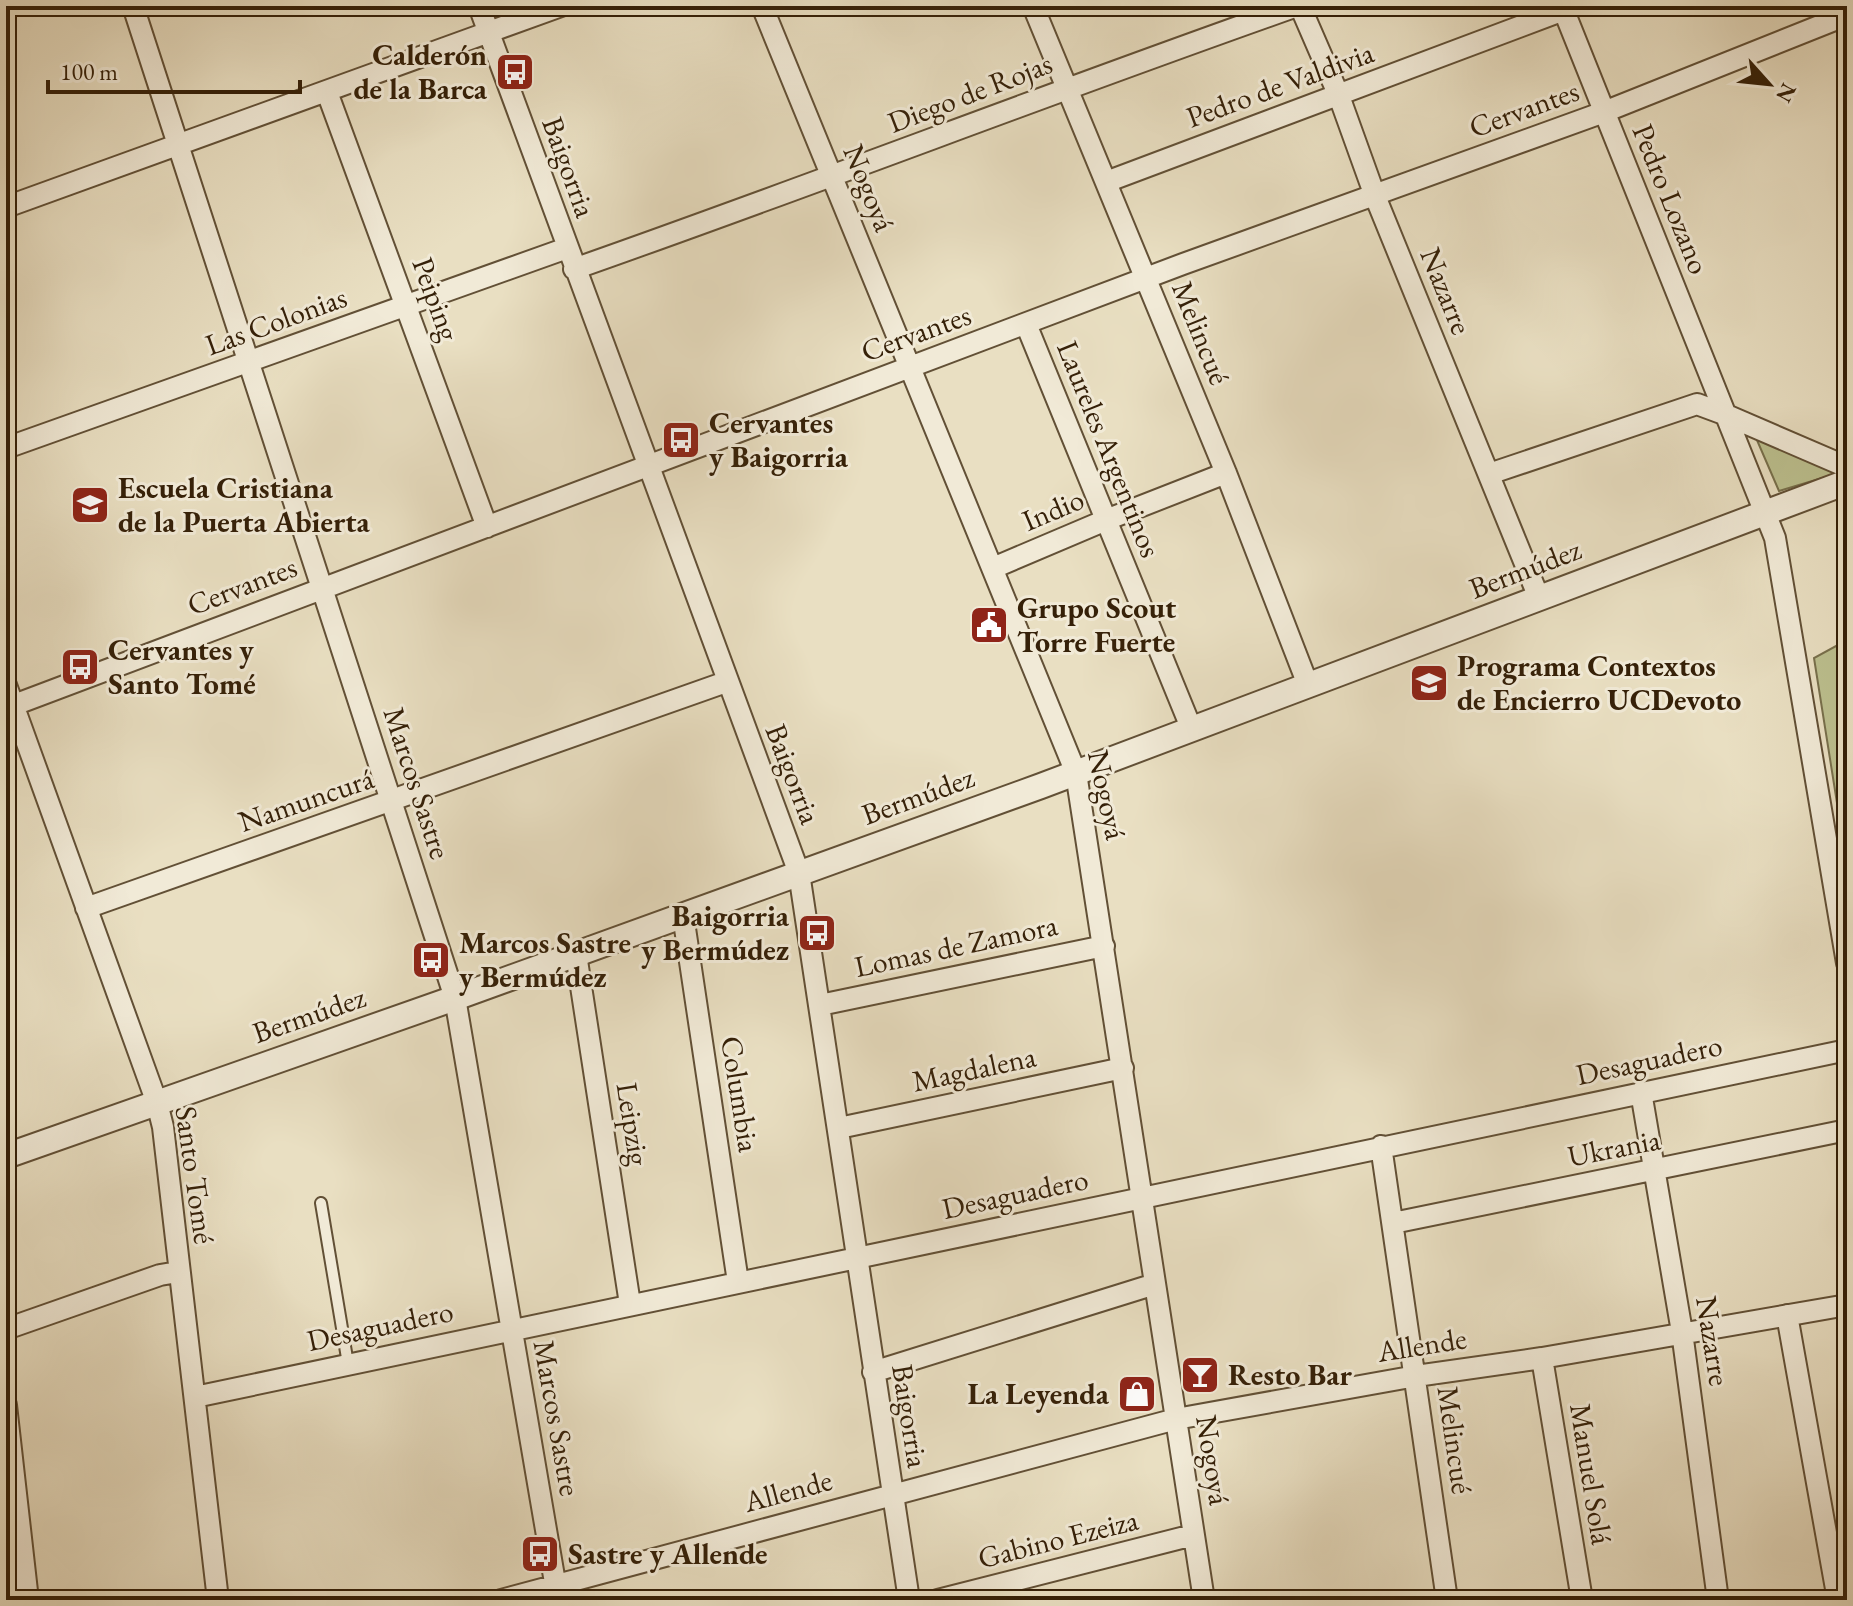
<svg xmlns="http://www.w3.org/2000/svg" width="1853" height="1606" font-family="'EB Garamond',serif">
  <rect width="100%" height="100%" fill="#e9dfc2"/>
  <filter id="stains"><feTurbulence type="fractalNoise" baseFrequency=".0025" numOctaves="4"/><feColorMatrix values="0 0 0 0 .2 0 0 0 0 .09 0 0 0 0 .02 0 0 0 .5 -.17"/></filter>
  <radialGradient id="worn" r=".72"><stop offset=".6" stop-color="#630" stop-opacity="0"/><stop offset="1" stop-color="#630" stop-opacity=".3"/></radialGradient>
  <path fill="#bcc08f" stroke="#78704c" stroke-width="2" d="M1750,424L1839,473L1779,491Z
    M1847,640V866L1814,658Z"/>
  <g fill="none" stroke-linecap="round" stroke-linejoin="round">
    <defs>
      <path id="service" d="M321,1203L348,1364"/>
      <path id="minor" d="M133,6L455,998L558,1600
        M479,6L799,873L909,1600
        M762,6L1076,773L1204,1600
        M1033,6L1226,473L1308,685
        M1300,6L1339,96L1375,196L1539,598
        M1562,6L1775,538L1847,963
        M327,92L487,527
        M1106,182L1564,10
        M6,207L561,6
        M574,269C816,184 1055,91 1297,6
        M1026,324L1192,730
        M6,448L567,248
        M1489,474L1697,404L1724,414L1847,467
        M993,568L1106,520L1226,473
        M6,685L157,1103L163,1127L218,1600
        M6,708L1183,264L1604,112L1847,15
        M86,908L726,682
        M683,915L738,1282
        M576,954L630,1304
        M820,1005L1104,946
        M1641,1092L1682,1332L1718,1600
        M839,1128L1123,1068
        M1381,1146L1447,1600
        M1393,1223L1847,1130
        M1787,1315L1838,1600
        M6,1329L160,1275L178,1272
        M1542,1358L1582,1600
        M873,1372L1155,1284
        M195,1397L1847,1050
        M6,1405L28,1600
        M501,1600L1176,1419L1416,1376L1542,1358L1847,1305
        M938,1600L1193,1535"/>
      <path id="tertiary" d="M6,1156L455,998L1041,786L1847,482"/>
    </defs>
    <use href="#service" stroke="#625036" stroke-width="14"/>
    <use href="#minor" stroke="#625036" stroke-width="24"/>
    <use href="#tertiary" stroke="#625036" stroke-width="28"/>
    <use href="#service" stroke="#f1ead7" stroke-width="10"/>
    <use href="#minor" stroke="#f1ead7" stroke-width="20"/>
    <use href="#tertiary" stroke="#f1ead7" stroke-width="24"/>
  </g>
  <defs>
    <symbol id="bus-square" viewBox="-11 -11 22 22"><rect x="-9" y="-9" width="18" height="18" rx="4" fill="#8f2418" stroke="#f1ead7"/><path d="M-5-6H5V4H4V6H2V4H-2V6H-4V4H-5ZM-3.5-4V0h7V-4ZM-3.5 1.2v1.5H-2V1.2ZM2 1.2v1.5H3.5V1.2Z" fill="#fff"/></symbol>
    <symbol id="school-square" viewBox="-11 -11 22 22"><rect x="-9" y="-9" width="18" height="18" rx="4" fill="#8f2418" stroke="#f1ead7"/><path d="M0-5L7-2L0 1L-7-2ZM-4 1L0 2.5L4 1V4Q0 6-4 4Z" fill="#fff"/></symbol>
    <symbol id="civic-square" viewBox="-11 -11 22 22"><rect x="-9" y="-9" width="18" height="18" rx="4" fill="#8f2418" stroke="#f1ead7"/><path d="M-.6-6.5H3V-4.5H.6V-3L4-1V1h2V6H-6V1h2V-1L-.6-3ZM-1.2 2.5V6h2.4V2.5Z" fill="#fff"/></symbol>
    <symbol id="bar-square" viewBox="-11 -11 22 22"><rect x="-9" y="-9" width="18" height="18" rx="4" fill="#8f2418" stroke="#f1ead7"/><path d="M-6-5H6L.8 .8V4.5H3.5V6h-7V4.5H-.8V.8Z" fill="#fff"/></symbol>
    <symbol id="shop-square" viewBox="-11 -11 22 22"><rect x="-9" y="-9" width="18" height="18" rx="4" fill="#8f2418" stroke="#f1ead7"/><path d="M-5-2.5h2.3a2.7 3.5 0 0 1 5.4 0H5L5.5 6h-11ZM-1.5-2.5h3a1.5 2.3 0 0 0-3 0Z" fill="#fff"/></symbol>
  </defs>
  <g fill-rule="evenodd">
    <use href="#bus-square" x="493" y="50" width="44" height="44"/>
    <use href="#bus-square" x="659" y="418" width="44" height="44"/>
    <use href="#school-square" x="68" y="483" width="44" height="44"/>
    <use href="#civic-square" x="967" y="603" width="44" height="44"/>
    <use href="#bus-square" x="58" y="645" width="44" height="44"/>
    <use href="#school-square" x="1407" y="661" width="44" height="44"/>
    <use href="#bus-square" x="795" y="911" width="44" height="44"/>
    <use href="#bus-square" x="409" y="938" width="44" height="44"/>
    <use href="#bar-square" x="1178" y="1353" width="44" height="44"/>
    <use href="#shop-square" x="1115" y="1372" width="44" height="44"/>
    <use href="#bus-square" x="518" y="1532" width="44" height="44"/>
  </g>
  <g text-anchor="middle" stroke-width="6" stroke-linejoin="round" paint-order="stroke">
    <g font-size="30" font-weight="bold" fill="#352008" stroke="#f1ead7" text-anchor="start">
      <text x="487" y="65" text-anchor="end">Calderón<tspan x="487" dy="34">de la Barca</tspan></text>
      <text x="709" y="433">Cervantes<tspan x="709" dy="34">y Baigorria</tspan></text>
      <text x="118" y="498">Escuela Cristiana<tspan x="118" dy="34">de la Puerta Abierta</tspan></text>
      <text x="1017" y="618">Grupo Scout<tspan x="1017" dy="34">Torre Fuerte</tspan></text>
      <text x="108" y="660">Cervantes y<tspan x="108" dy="34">Santo Tomé</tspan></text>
      <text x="1457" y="676">Programa Contextos<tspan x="1457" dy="34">de Encierro UCDevoto</tspan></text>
      <text x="789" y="926" text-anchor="end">Baigorria<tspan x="789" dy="34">y Bermúdez</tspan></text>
      <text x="459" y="953">Marcos Sastre<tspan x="459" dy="34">y Bermúdez</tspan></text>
      <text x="1228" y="1385">Resto Bar</text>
      <text x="1109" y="1404" text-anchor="end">La Leyenda</text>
      <text x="568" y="1564">Sastre y Allende</text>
    </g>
    <g font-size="30" fill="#352008" stroke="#f1ead7">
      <text transform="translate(1280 85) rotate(-20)" y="10">Pedro de Valdivia</text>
      <text transform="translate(970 93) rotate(-21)" y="10">Diego de Rojas</text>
      <text transform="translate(1524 109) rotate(-20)" y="10">Cervantes</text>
      <text transform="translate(569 167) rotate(70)" y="10">Baigorria</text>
      <text transform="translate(869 188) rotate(68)" y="10">Nogoyá</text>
      <text transform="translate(1671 199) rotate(68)" y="10">Pedro Lozano</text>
      <text transform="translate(1446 291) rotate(68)" y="10">Nazarre</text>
      <text transform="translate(436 299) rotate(70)" y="10">Peiping</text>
      <text transform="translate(276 321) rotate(-20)" y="10">Las Colonias</text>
      <text transform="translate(916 333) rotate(-20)" y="10">Cervantes</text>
      <text transform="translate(1201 333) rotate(68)" y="10">Melincué</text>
      <text transform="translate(1109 449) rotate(68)" y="10">Laureles Argentinos</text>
      <text transform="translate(1053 510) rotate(-23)" y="10">Indio</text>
      <text transform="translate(1525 569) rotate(-21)" y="10">Bermúdez</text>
      <text transform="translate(242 586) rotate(-21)" y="10">Cervantes</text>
      <text transform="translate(793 774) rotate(69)" y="10">Baigorria</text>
      <text transform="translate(417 783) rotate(72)" y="10">Marcos Sastre</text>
      <text transform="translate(1107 795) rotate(78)" y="10">Nogoyá</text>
      <text transform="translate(918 796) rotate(-20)" y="10">Bermúdez</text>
      <text transform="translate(306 800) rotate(-19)" y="10">Namuncurá</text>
      <text transform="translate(956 946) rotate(-12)" y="10">Lomas de Zamora</text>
      <text transform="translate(309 1015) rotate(-19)" y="10">Bermúdez</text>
      <text transform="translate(1649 1060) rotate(-12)" y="10">Desaguadero</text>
      <text transform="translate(974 1069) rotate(-12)" y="10">Magdalena</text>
      <text transform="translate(740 1094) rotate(81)" y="10">Columbia</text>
      <text transform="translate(633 1124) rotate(81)" y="10">Leipzig</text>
      <text transform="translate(1614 1148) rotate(-11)" y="10">Ukrania</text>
      <text transform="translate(195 1175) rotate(82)" y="10">Santo Tomé</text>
      <text transform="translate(1015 1194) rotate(-12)" y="10">Desaguadero</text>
      <text transform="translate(380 1326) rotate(-12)" y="10">Desaguadero</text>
      <text transform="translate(1713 1341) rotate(81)" y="10">Nazarre</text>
      <text transform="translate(1422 1345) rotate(-9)" y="10">Allende</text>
      <text transform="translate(910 1416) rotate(81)" y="10">Baigorria</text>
      <text transform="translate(557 1418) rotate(80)" y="10">Marcos Sastre</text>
      <text transform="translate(1455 1440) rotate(82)" y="10">Melincué</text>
      <text transform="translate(1213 1460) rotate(81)" y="10">Nogoyá</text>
      <text transform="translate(1591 1474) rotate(81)" y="10">Manuel Solá</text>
      <text transform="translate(788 1491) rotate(-15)" y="10">Allende</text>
      <text transform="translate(1058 1539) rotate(-14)" y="10">Gabino Ezeiza</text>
    </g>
  </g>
  <rect width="1853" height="1606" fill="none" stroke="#e9dfc2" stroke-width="32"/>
  <rect x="8" y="8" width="1837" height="1590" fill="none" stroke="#352008" stroke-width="4"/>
  <rect x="16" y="16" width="1821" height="1574" fill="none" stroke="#352008" stroke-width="2"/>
  <g transform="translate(1769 84) rotate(117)" stroke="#f1ead7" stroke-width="6" paint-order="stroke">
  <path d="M0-6L14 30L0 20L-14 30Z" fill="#352008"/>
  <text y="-12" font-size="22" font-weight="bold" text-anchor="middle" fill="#352008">N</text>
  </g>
  <path d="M48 80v12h252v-12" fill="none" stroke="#352008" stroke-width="4"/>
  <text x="60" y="80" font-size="24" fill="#352008" stroke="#f1ead7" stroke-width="6" paint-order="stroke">100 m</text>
  <rect width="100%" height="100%" filter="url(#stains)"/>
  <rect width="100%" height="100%" fill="url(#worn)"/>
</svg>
